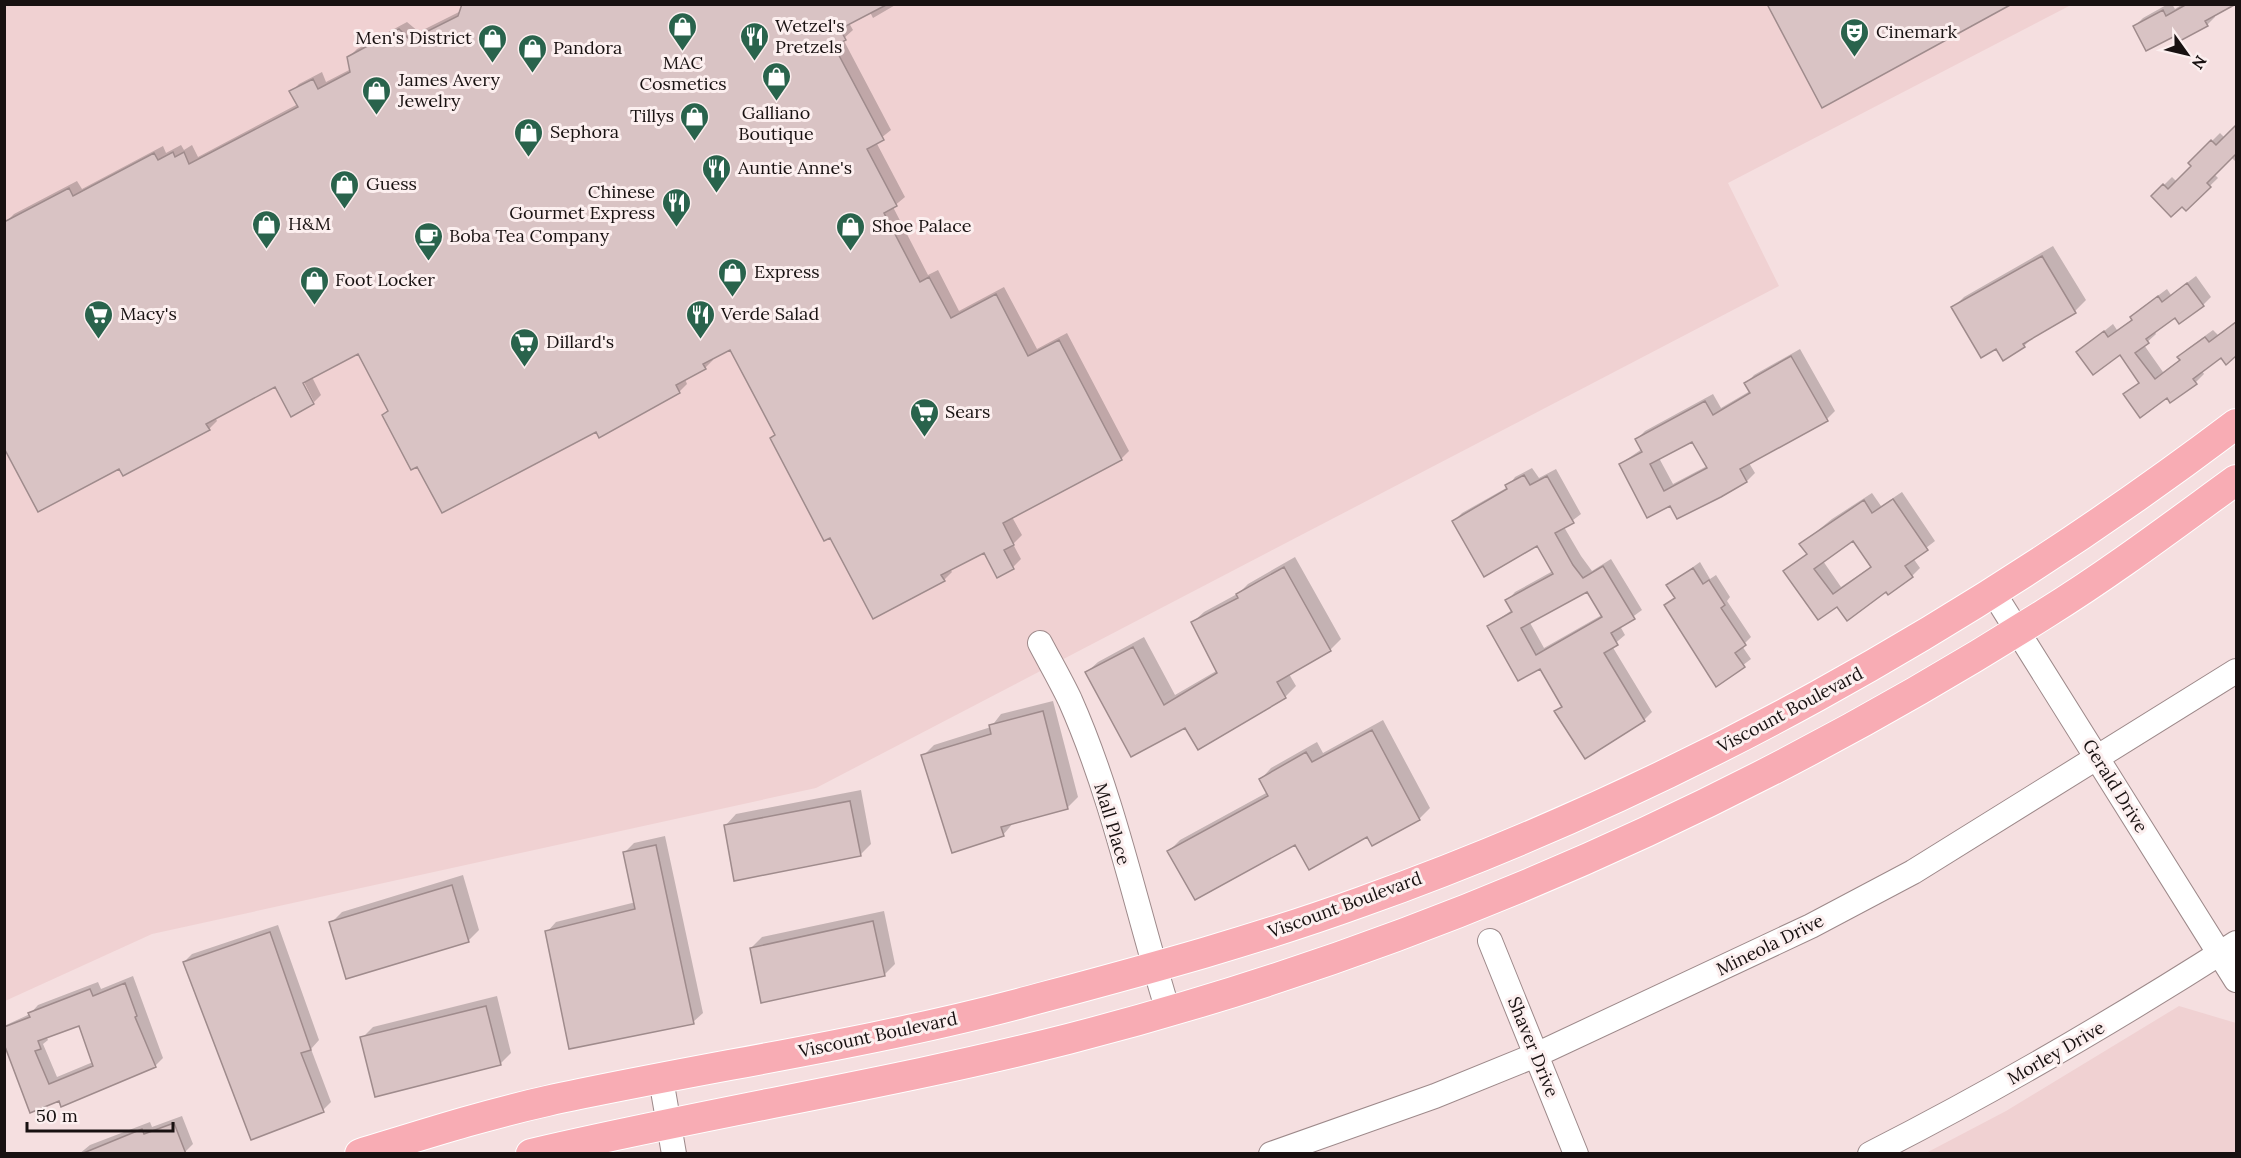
<svg xmlns="http://www.w3.org/2000/svg" width="2241" height="1158" font-family="Lora,serif">
  <rect width="100%" height="100%" fill="#f5dfe0"/>
  <path fill="#f0d1d2" d="M4,5H2071L1728,183L1779,286L816,788L152,934L5,1001Z
    M2179,1006L2236,1023V1153H1926L2006,1111Z"/>
  <path fill="#0003" fill-rule="evenodd" d="M463,4H897L873,18L870,12L849,23L853,30L843,39L891,130L876,142L905,197L893,207L928,275L938,270L959,311L1004,287L1037,349L1067,333L1129,451L1121,459L1012,517L1022,535L1013,544L1021,559L1013,567L984,551L950,569L952,572L944,580L776,434L730,348L712,357L713,360L705,368L685,379L687,384L679,392L596,430L418,465L383,415L389,409L359,352L312,377L321,395L314,402L301,376L298,377L313,403L291,415L276,385L215,417L217,421L209,429L120,467L6,222L14,214L77,181L82,189L163,146L166,153L181,145L184,150L192,145L198,157L298,104L291,92L299,84L322,72L326,82L351,69L349,57L357,49L407,22L419,32L461,11Z
    M2168,4H2172L2175,9L2183,4H2233L2214,14L2215,17L2207,25L2179,40L2176,34L2135,26L2143,18Z
    M2236,127V162L2231,157L2214,174L2218,178L2186,209L2182,205L2153,196L2172,177L2177,182L2193,166L2190,163L2220,133L2225,138Z
    M2053,246L2086,300L2075,311L2034,336L2024,346L1996,347L1953,308L1964,297Z
    M2196,276L2211,297L2203,305L2175,316L2154,331L2156,334L2144,345L2163,372L2181,359L2179,357L2187,349L2213,330L2218,335L2236,321V355L2226,362L2222,356L2202,371L2204,374L2196,382L2170,401L2167,396L2125,395L2140,382L2120,353L2078,352L2113,324L2117,330L2133,319L2132,317L2140,309L2167,289L2171,295Z
    M1800,349L1835,411L1827,419L1749,463L1755,473L1747,481L1678,517L1671,503L1620,464L1642,449L1637,439L1645,431L1713,394L1721,408L1750,391L1746,384L1754,375ZM1693,440L1707,466L1673,484L1659,458Z
    M1532,468L1539,478L1556,469L1581,514L1564,527L1581,556L1592,571L1611,559L1642,610L1620,626L1625,635L1612,646L1652,712L1644,720L1556,712L1562,705L1541,667L1489,626L1512,610L1507,601L1515,592L1553,571L1538,544L1454,521L1462,513L1508,487L1515,477ZM1588,590L1602,615L1544,648L1529,621Z
    M1902,492L1935,541L1913,558L1920,568L1912,576L1887,590L1837,605L1785,571L1808,553L1801,544L1832,519L1872,493L1881,506ZM1854,539L1872,566L1841,587L1823,561Z
    M1295,557L1341,639L1330,650L1289,674L1296,686L1285,697L1185,726L1087,672L1098,662L1144,637L1175,695L1218,670L1193,622L1204,612L1239,593L1248,584Z
    M1700,562L1710,579L1716,575L1730,597L1727,601L1751,637L1742,646L1751,659L1717,685L1666,605L1676,597L1668,585Z
    M1053,701L1078,797L1067,808L1014,822L1003,835L923,756L934,745L991,727L1001,714Z
    M1383,720L1430,808L1419,819L1368,835L1169,851L1180,840L1268,792L1261,779L1271,768L1317,742L1323,753Z
    M861,790L871,844L860,855L725,826L736,814Z
    M665,836L703,1013L693,1022L547,932L556,922L636,902L625,852L634,843Z
    M463,875L479,930L468,941L331,923L342,912Z
    M884,911L895,964L884,975L751,948L762,937Z
    M278,925L319,1040L311,1049L331,1102L323,1110L184,962L192,954Z
    M133,976L163,1058L155,1066L59,1099L4,1040V1026L30,1014L38,1005L98,982L101,989ZM79,1024L93,1062L57,1077L43,1044L48,1040L46,1036Z
    M497,996L511,1053L500,1064L362,1038L373,1027Z
    M182,1116L193,1144L185,1152L79,1154L90,1145L150,1122L152,1127Z"/>
  <path fill="#d9c3c4" stroke="#9f8b8c" stroke-width="1.5" fill-rule="evenodd" d="M462,4H888L840,29L846,40L834,46L884,140L867,149L897,206L884,213L920,282L929,277L951,318L996,294L1028,356L1059,340L1122,460L1003,523L1014,545L1004,550L1014,569L997,578L984,553L941,575L945,581L873,619L830,538L824,541L770,438L775,435L730,350L703,364L706,369L676,385L680,393L599,438L596,432L442,513L417,467L411,470L382,415L388,411L358,354L303,383L314,404L291,417L275,387L206,424L210,430L123,476L119,469L38,512L4,448V222L69,188L73,196L154,153L158,160L173,152L175,157L184,152L189,164L298,107L289,91L313,79L318,89L350,72L347,57L399,29L410,40L458,16Z
    M1767,4H2012L1822,108Z
    M2187,4H2236L2205,21L2208,26L2178,42L2175,36L2146,51L2133,26L2163,10L2166,16Z
    M2236,125V154L2207,183L2211,187L2186,211L2182,207L2171,217L2151,196L2163,184L2168,189L2191,166L2188,163L2211,140L2216,145Z
    M2042,256L2076,313L2023,344L2025,347L2003,361L1996,349L1981,358L1951,307Z
    M2187,283L2204,306L2179,324L2175,318L2146,339L2149,343L2135,353L2155,379L2180,360L2177,357L2205,337L2209,342L2236,322V356L2226,365L2221,358L2193,379L2197,384L2170,403L2167,398L2140,418L2123,394L2139,383L2120,355L2093,375L2076,352L2104,331L2108,337L2132,320L2130,317L2158,296L2162,302Z
    M1791,356L1828,421L1740,469L1747,482L1721,497L1677,519L1670,506L1647,518L1619,464L1642,452L1635,439L1705,401L1713,415L1750,393L1744,383ZM1692,442L1707,468L1664,491L1650,464Z
    M1524,475L1530,485L1547,476L1574,523L1555,533L1573,565L1583,578L1603,566L1635,619L1611,633L1618,645L1604,653L1645,721L1585,759L1554,711L1562,707L1540,669L1518,681L1487,626L1512,612L1505,600L1553,574L1537,546L1484,577L1452,521L1507,489L1505,485ZM1587,592L1602,617L1536,655L1521,628Z
    M1893,499L1928,550L1905,566L1913,577L1888,595L1886,592L1847,621L1837,607L1818,620L1783,571L1807,554L1799,544L1864,500L1872,513ZM1853,541L1871,567L1833,594L1814,569Z
    M1284,567L1331,651L1277,682L1286,698L1198,750L1185,728L1131,757L1085,672L1133,647L1164,705L1217,673L1191,622L1238,598L1236,594Z
    M1693,568L1703,584L1709,580L1725,605L1721,608L1746,645L1735,653L1745,667L1716,687L1664,605L1675,598L1666,585Z
    M1043,711L1068,809L1001,827L1004,836L952,853L921,755L991,734L989,725Z
    M1372,730L1420,820L1372,846L1367,837L1309,870L1295,845L1195,900L1167,851L1268,796L1259,779L1306,752L1312,762Z
    M850,801L861,856L734,881L724,825Z
    M656,845L694,1024L569,1049L545,931L635,909L623,852Z
    M452,885L469,942L346,979L329,922Z
    M873,921L885,976L761,1003L750,948Z
    M270,932L311,1050L301,1053L324,1112L251,1140L183,962Z
    M125,983L137,1016L135,1017L156,1067L61,1107L59,1101L30,1113L4,1044V1027L30,1017L28,1013L90,989L93,996ZM79,1026L93,1066L49,1084L35,1051L41,1049L38,1041Z
    M486,1006L501,1065L375,1097L360,1037Z
    M174,1123L186,1154H81L142,1129L144,1134Z"/>
  <g fill="none" stroke-linecap="round" stroke-linejoin="round">
    <defs>
      <path id="minor" d="M1993,592L2236,980
        M1040,643C1050,662 1061,681 1070,700C1114,799 1136,908 1168,1011
        M1490,941L1576,1154
        M661,1079L674,1154
        M1271,1154L1435,1096L1536,1055L1811,926L1913,872L2236,671
        M1870,1154C1996,1090 2117,1019 2236,943"/>
      <path id="major" d="M360,1154C422,1135 484,1115 547,1101C703,1067 863,1045 1018,1004C1133,973 1248,943 1361,902C1675,790 1970,625 2236,424
        M531,1154C709,1112 891,1084 1068,1039C1415,950 1744,804 2046,613C2112,572 2174,525 2236,480"/>
    </defs>
    <use href="#minor" stroke="#9d898a" stroke-width="26"/>
    <use href="#major" stroke="#fff" stroke-width="32"/>
    <use href="#minor" stroke="#fff" stroke-width="24"/>
    <use href="#major" stroke="#f8acb4" stroke-width="30"/>
  </g>
  <defs>
    <symbol id="shop-pin" viewBox="-11 -11 22 30"><path d="M0 17L-7.5 6A9.5 9.5 0 1 1 7.5 6Z" fill="#29634c" stroke="#fcefef"/><path d="M-5-2.5h2.3a2.7 3.5 0 0 1 5.4 0H5L5.5 6h-11ZM-1.5-2.5h3a1.5 2.3 0 0 0-3 0Z" fill="#fff"/></symbol>
    <symbol id="theatre-pin" viewBox="-11 -11 22 30"><path d="M0 17L-7.5 6A9.5 9.5 0 1 1 7.5 6Z" fill="#29634c" stroke="#fcefef"/><path d="M-5-5.5Q0-4 5-5.5V0Q5 5 0 6Q-5 5-5 0ZM-3.3-2.5H-1v1.5H-3.3ZM1-2.5H3.3v1.5H1ZM-2.8 1Q0 5.5 2.8 1Z" fill="#fff"/></symbol>
    <symbol id="restaurant-pin" viewBox="-11 -11 22 30"><path d="M0 17L-7.5 6A9.5 9.5 0 1 1 7.5 6Z" fill="#29634c" stroke="#fcefef"/><path d="M-5-6h1v4h1v-4h1v4h1v-4h1v5L-1.5 .5V6h-2V.5L-5-1ZM5-6V6H3V1.5H1.5Q1.5-4 5-6Z" fill="#fff"/></symbol>
    <symbol id="cafe-pin" viewBox="-11 -11 22 30"><path d="M0 17L-7.5 6A9.5 9.5 0 1 1 7.5 6Z" fill="#29634c" stroke="#fcefef"/><path d="M-5.5-4.5H6V0H3Q3 3.5 0 3.5H-2.5Q-5.5 3.5-5.5 0ZM3-3.2v2h1.7v-2ZM-6 4.5H4V6H-6Z" fill="#fff"/></symbol>
    <symbol id="supermarket-pin" viewBox="-11 -11 22 30"><path d="M0 17L-7.5 6A9.5 9.5 0 1 1 7.5 6Z" fill="#29634c" stroke="#fcefef"/><path d="M-6-5.5h2.5l.6 2H6L4.5 2H-2.5L-4.4-4H-6ZM-1.5 3.2a1.3 1.3 0 1 0 .1 0ZM3 3.2a1.3 1.3 0 1 0 .1 0Z" fill="#fff"/></symbol>
  </defs>
  <g fill-rule="evenodd">
    <use href="#shop-pin" x="666" y="10" width="33" height="45"/>
    <use href="#theatre-pin" x="1838" y="16" width="33" height="45"/>
    <use href="#restaurant-pin" x="738" y="20" width="33" height="45"/>
    <use href="#shop-pin" x="476" y="22" width="33" height="45"/>
    <use href="#shop-pin" x="516" y="32" width="33" height="45"/>
    <use href="#shop-pin" x="760" y="60" width="33" height="45"/>
    <use href="#shop-pin" x="360" y="74" width="33" height="45"/>
    <use href="#shop-pin" x="678" y="100" width="33" height="45"/>
    <use href="#shop-pin" x="512" y="116" width="33" height="45"/>
    <use href="#restaurant-pin" x="700" y="152" width="33" height="45"/>
    <use href="#shop-pin" x="328" y="168" width="33" height="45"/>
    <use href="#restaurant-pin" x="660" y="186" width="33" height="45"/>
    <use href="#shop-pin" x="250" y="208" width="33" height="45"/>
    <use href="#shop-pin" x="834" y="210" width="33" height="45"/>
    <use href="#cafe-pin" x="412" y="220" width="33" height="45"/>
    <use href="#shop-pin" x="716" y="256" width="33" height="45"/>
    <use href="#shop-pin" x="298" y="264" width="33" height="45"/>
    <use href="#supermarket-pin" x="82" y="298" width="33" height="45"/>
    <use href="#restaurant-pin" x="684" y="298" width="33" height="45"/>
    <use href="#supermarket-pin" x="508" y="326" width="33" height="45"/>
    <use href="#supermarket-pin" x="908" y="396" width="33" height="45"/>
  </g>
  <g text-anchor="middle" stroke-width="6" stroke-linejoin="round" paint-order="stroke">
    <g font-size="18" fill="#181111" stroke="#fcefef" text-anchor="start">
      <text x="775" y="32">Wetzel's<tspan x="775" dy="21">Pretzels</tspan></text>
      <text x="1876" y="38">Cinemark</text>
      <text x="472" y="44" text-anchor="end">Men's District</text>
      <text x="553" y="54">Pandora</text>
      <text x="683" y="69" text-anchor="middle">MAC<tspan x="683" dy="21">Cosmetics</tspan></text>
      <text x="398" y="86">James Avery<tspan x="398" dy="21">Jewelry</tspan></text>
      <text x="776" y="119" text-anchor="middle">Galliano<tspan x="776" dy="21">Boutique</tspan></text>
      <text x="674" y="122" text-anchor="end">Tillys</text>
      <text x="550" y="138">Sephora</text>
      <text x="738" y="174">Auntie Anne's</text>
      <text x="366" y="190">Guess</text>
      <text x="655" y="198" text-anchor="end">Chinese<tspan x="655" dy="21">Gourmet Express</tspan></text>
      <text x="288" y="230">H&amp;M</text>
      <text x="872" y="232">Shoe Palace</text>
      <text x="449" y="242">Boba Tea Company</text>
      <text x="754" y="278">Express</text>
      <text x="335" y="286">Foot Locker</text>
      <text x="120" y="320">Macy's</text>
      <text x="721" y="320">Verde Salad</text>
      <text x="546" y="348">Dillard's</text>
      <text x="945" y="418">Sears</text>
    </g>
    <g font-size="18" fill="#181111" stroke="#fcefef">
      <text transform="translate(1790 710) rotate(-28)" y="6">Viscount Boulevard</text>
      <text transform="translate(2115 786) rotate(58)" y="6">Gerald Drive</text>
      <text transform="translate(1112 824) rotate(73)" y="6">Mall Place</text>
      <text transform="translate(1345 905) rotate(-20)" y="6">Viscount Boulevard</text>
      <text transform="translate(1770 945) rotate(-26)" y="6">Mineola Drive</text>
      <text transform="translate(878 1035) rotate(-12)" y="6">Viscount Boulevard</text>
      <text transform="translate(1533 1047) rotate(68)" y="6">Shaver Drive</text>
      <text transform="translate(2056 1053) rotate(-30)" y="6">Morley Drive</text>
    </g>
  </g>
  <rect width="2241" height="1158" fill="none" stroke="#181111" stroke-width="12"/>
  <g transform="translate(2187 54) rotate(124)" stroke="#fcefef" stroke-width="4.5" paint-order="stroke">
  <path d="M0-4.5L10 22L0 15L-10 22Z" fill="#181111"/>
  <text y="-9" font-size="16" font-weight="bold" text-anchor="middle" fill="#181111">N</text>
  </g>
  <path d="M27 1122v9h146v-9" fill="none" stroke="#181111" stroke-width="3"/>
  <text x="36" y="1122" font-size="18" fill="#181111" stroke="#fcefef" stroke-width="4.5" paint-order="stroke">50 m</text>
</svg>
